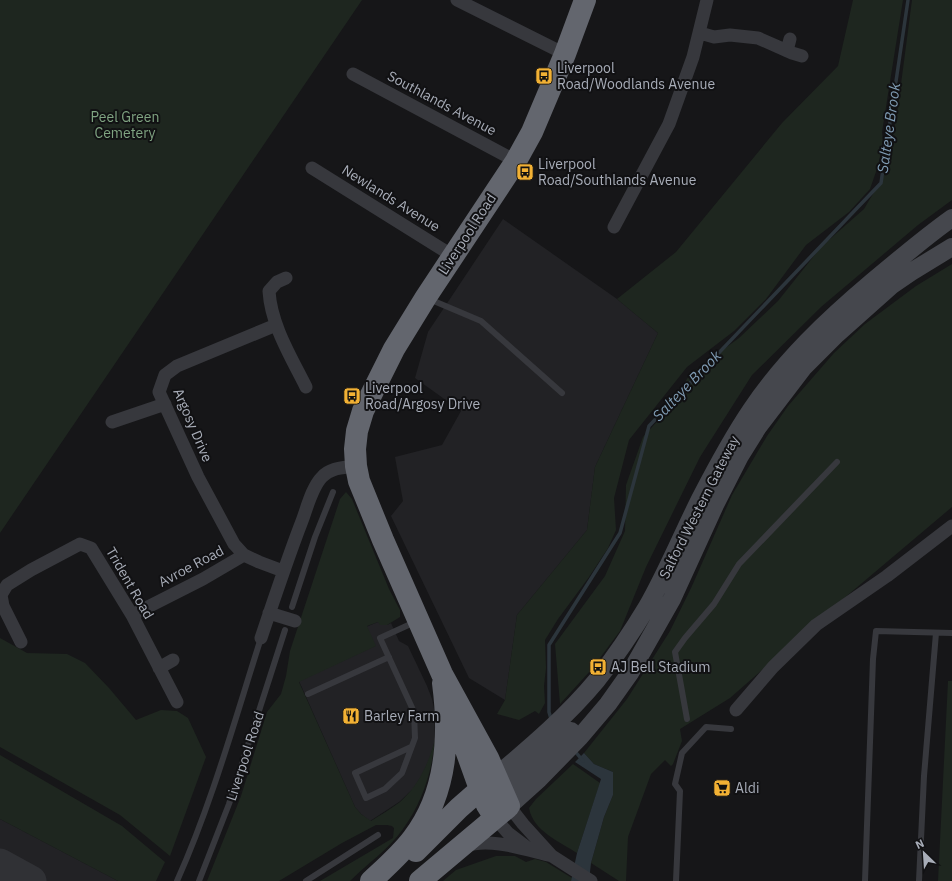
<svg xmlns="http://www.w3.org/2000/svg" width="952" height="881" font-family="'IBM Plex Sans',sans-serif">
  <rect width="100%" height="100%" fill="#161618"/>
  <path fill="#222225" d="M503,219L617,299L658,333L595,467L587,530L517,615L505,700L469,678L391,516L403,501L395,457L442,445L461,411L415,378L428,332Z
    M378,622L387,625L391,623L399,641L408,646L427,686L432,699L434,709L435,740L430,758L422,775L413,789L399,802L370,821L361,814L355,807L299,681L375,646L366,627Z
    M0,819L118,881H0Z"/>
  <path fill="#1e261f" d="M0,0H362L0,533Z
    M853,0H903L882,132L883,142L878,166L870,189L849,212L806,245L766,299L734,331L687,367L629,440L614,498L616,530L608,548L589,577L558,619L545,640L546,668L544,686L545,703L539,714L535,711L519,720L497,714L505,700L517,615L587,530L595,467L658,333L617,299L676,252L782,123L838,66Z
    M912,0H952V200L918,225L821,307L752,375L700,457L646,567L620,631L591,670L560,704L555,644L605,576L625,531L626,485L643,437L671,406L690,374L739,338L778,301L821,247L864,209L886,172L898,107Z
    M952,264V507L849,594L730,698L680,729L682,741L673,764L671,766L665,760L651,774L628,837L626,881H619L591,863L604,817L613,795V772L594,764L584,753L627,699L670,631L692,586L732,495L767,436L788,406L834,353L865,324L916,286Z
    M346,492L352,499L389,589L400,610V617L387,625H380L378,622L367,626L376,646L299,682L355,807L361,814L371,821C380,815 391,809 400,802C419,785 428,764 435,740C432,772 422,803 403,829C389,849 367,864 350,881H320L393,838L394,828L392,826L387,825H376L342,843L279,881H207L241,796L267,712L281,694L286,676L290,651L340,499Z
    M0,638L27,653L67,654L85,663L109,688L136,720L161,710L177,711L188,718L206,757L170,856L120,815L0,747Z
    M948,681H952V881H938Z
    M0,755L122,826L165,862L156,881H118L0,819Z
    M573,764L600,783L577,853C560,842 533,831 529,808L536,799Z
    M496,856H515L526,862L535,859L546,862L572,878L571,881H443L456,870Z"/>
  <path fill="#2c353c" d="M584,753L594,764L613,772V795L604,817L591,863L589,881H571L577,853L601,779L575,762Z"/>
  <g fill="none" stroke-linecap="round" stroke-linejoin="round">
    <path stroke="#2c353c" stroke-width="3.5" d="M551,719L549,712V645L620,533L649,426L881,183L908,0
      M574,750L583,761"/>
    <path stroke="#303135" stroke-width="31" d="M0,864L31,881"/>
    <path stroke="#37383d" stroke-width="6" d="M429,299L481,321L562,393
      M292,607L315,537L333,492
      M308,694L389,657
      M687,719L675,652L685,638L714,604L739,564L837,462
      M411,747L355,773L366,798L385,789L402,773L415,738L414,712L380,638L415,622
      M177,881C212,803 235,719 261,638
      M199,881L229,804L285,630
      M306,881L378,835
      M676,881L680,791L675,784L682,753L706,727L731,729
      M865,881L873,659L876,631L952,633
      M919,881L924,776L936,633"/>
    <path stroke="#37383d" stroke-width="13" d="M457,0L565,54
      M700,33L714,37L730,35L758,38L792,53L802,56
      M787,51L790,39
      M353,74L516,161
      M312,168L453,256
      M614,227L669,124L693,57L707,0
      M286,278L277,282L269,291C271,325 291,357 306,387
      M276,325L177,366L165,375L159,392L198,477L234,544L244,555L259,562L283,571
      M112,422L165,404
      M269,613L295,621
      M132,615L203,579L244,555
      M261,638C274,599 287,560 302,521C307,508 312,487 322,477C331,467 344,468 356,466
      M21,642L3,606L1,595L7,585L31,570L80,544L91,548L132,615L177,702
      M159,668L173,660
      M736,710L773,667L816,625L887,576L952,526
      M509,806L523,824L552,856L591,881
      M495,818L508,833L529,849
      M465,846C491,837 526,850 552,856"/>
    <path stroke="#45474d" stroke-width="18" d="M496,776C532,746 568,715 597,680C615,657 632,632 647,607C667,572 682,535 700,499C716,468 732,438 751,410C784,361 827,320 872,282C898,260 924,238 952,218
      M490,795C510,794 555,746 571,731
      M509,806L539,779L580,737L608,704L630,673L672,599L715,505L740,456L758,427L803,368L837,334L892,285L911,272L952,247"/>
    <path stroke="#63666e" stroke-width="22" d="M453,714L480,789L487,805L495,818
      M509,806L488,758L442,674L383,540L359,481L356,466L355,449L357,431L363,411L394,349L426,297L516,161L532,132L565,54L585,0
      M416,851L459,808L491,780
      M371,881C386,867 401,854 413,838C447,794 450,736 443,683
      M420,881L507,808"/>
  </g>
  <defs>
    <symbol id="bus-square" viewBox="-11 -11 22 22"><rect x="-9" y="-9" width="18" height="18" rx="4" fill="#f2b134" stroke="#111113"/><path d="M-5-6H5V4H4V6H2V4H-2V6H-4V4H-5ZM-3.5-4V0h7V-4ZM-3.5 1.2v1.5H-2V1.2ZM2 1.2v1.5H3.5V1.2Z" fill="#111"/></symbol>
    <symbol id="restaurant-square" viewBox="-11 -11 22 22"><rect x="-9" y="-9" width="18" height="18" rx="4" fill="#f2b134" stroke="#111113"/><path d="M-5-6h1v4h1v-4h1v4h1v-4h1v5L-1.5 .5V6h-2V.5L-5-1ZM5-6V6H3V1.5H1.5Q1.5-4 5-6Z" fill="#111"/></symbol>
    <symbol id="supermarket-square" viewBox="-11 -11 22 22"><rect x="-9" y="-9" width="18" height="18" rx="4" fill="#f2b134" stroke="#111113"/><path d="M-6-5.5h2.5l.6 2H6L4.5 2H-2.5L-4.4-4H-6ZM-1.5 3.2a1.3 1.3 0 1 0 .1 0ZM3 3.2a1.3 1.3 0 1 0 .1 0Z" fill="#111"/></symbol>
  </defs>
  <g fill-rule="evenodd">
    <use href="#bus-square" x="534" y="66" width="20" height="20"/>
    <use href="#bus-square" x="515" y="162" width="20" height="20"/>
    <use href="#bus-square" x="342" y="386" width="20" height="20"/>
    <use href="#bus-square" x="588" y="657" width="20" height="20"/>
    <use href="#restaurant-square" x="341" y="706" width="20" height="20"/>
    <use href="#supermarket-square" x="712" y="778" width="20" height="20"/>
  </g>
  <g text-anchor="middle" stroke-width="4" stroke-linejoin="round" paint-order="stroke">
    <g font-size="14" fill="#a8adb8" stroke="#111113" text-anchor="start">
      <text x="557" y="73">Liverpool<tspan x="557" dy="16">Road/Woodlands Avenue</tspan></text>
      <text x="538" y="169">Liverpool<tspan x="538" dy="16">Road/Southlands Avenue</tspan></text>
      <text x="365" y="393">Liverpool<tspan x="365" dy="16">Road/Argosy Drive</tspan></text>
      <text x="611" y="672">AJ Bell Stadium</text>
      <text x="364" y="721">Barley Farm</text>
      <text x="735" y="793">Aldi</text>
    </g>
    <g font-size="14" fill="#a8adb8" stroke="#111113">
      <text transform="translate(442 103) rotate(28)" y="5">Southlands Avenue</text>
      <text transform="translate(391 198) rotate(32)" y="5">Newlands Avenue</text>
      <text transform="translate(467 234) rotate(-57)" y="5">Liverpool Road</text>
      <text transform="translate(193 425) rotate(67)" y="5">Argosy Drive</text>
      <text transform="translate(699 507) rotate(-63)" y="5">Salford Western Gateway</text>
      <text transform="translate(191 566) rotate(-28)" y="5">Avroe Road</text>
      <text transform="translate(130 583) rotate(60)" y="5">Trident Road</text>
      <text transform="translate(245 756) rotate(-72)" y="5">Liverpool Road</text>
    </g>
    <g font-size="14" fill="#7fa381" stroke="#111113">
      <text x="125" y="122">Peel Green<tspan x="125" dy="16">Cemetery</tspan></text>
    </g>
    <g font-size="15" font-style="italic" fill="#7f9bb3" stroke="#111113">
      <text transform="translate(889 128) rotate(-82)" y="5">Salteye Brook</text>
      <text transform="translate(687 386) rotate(-46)" y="5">Salteye Brook</text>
    </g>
  </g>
  <g transform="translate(924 853) rotate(335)" stroke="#111113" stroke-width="3" paint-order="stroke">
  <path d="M0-3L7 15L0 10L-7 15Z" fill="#a8adb8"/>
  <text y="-6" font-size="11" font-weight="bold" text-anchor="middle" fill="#a8adb8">N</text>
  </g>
</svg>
